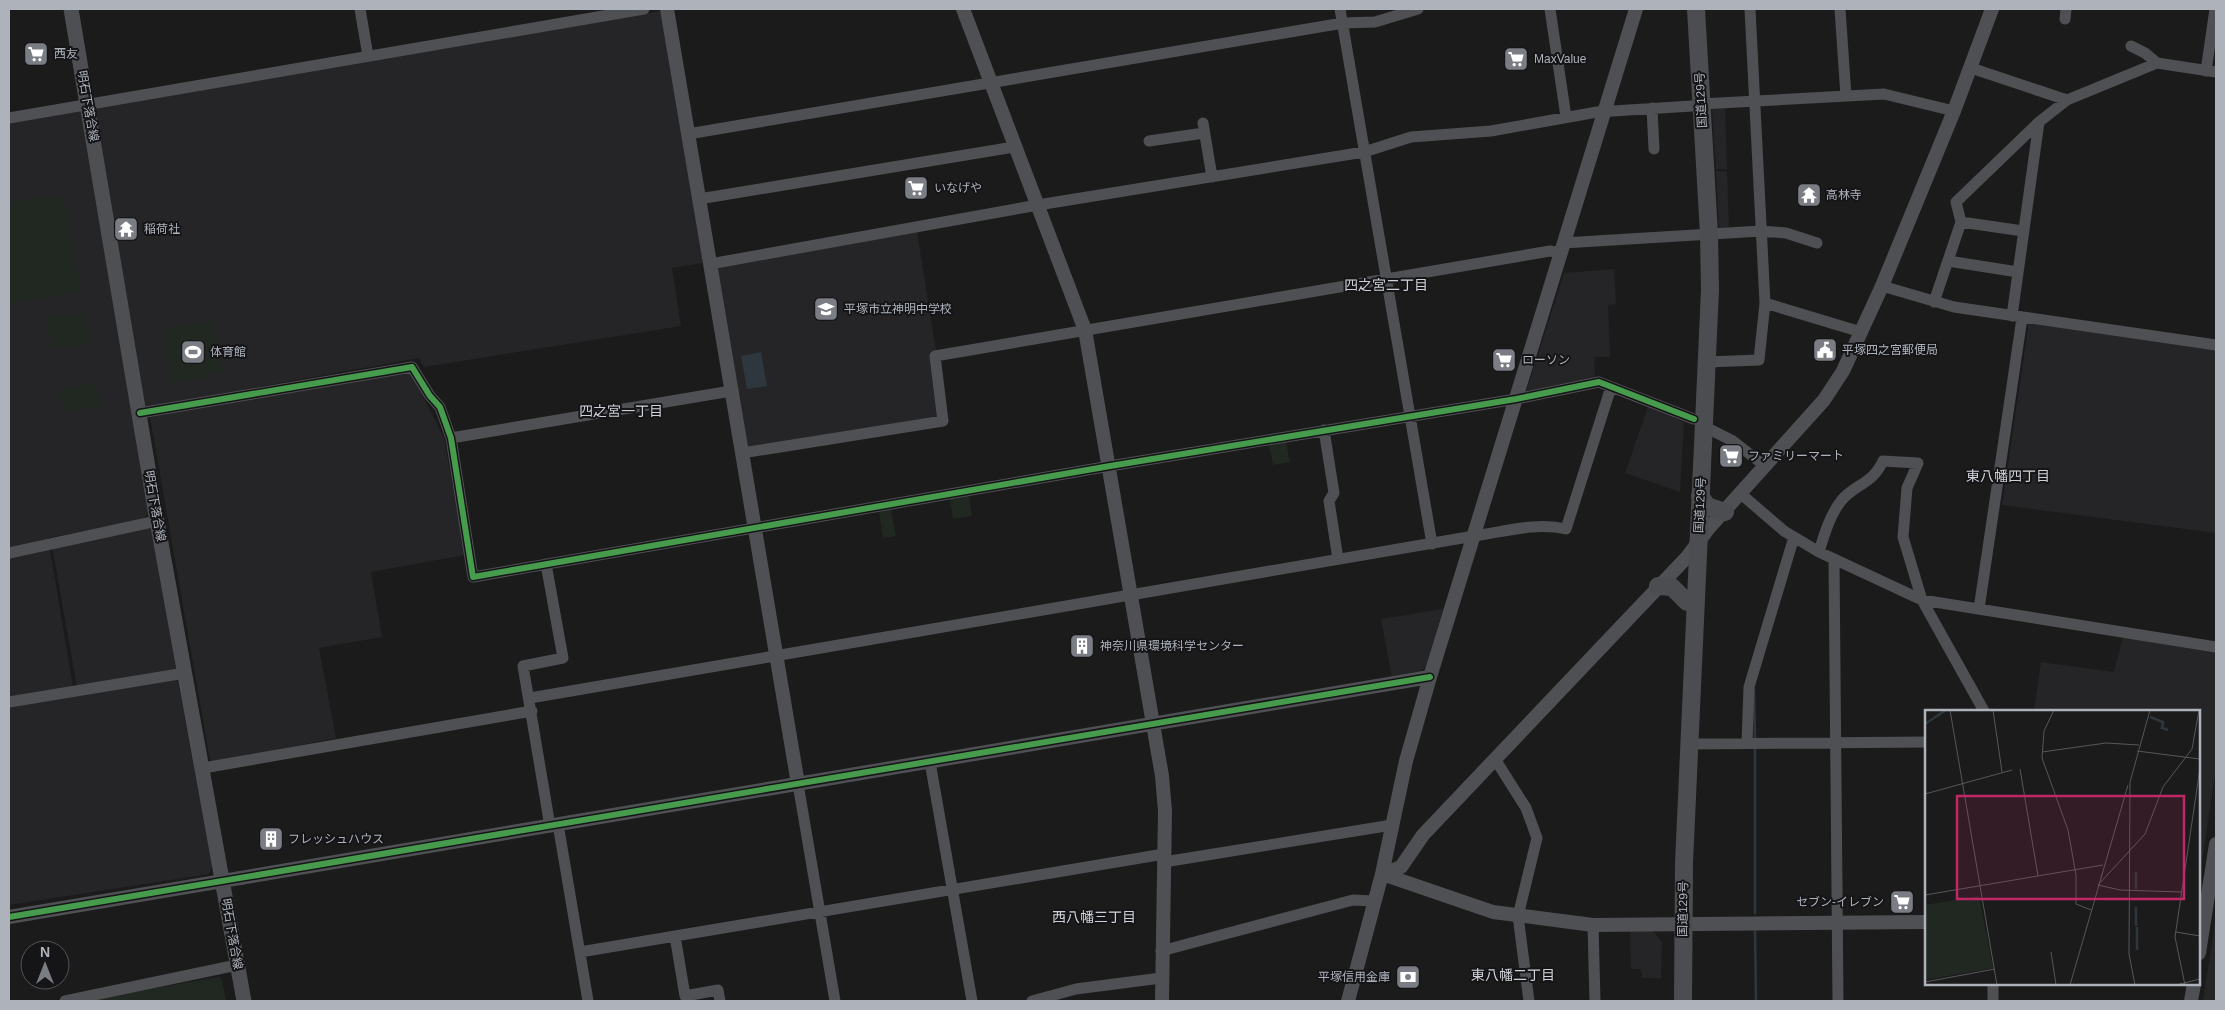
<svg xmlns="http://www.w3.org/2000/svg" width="2225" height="1010" font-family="Helvetica,'Noto Sans JP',sans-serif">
  <rect width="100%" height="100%" fill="#1b1b1b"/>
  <path fill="#252527" d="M661,11L703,263L672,268L681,326L424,367L419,358L131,410L150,511L144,519L48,538L73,687L9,698V122Z
    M1725,108L1727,169H1716L1712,109Z
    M1716,171L1727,172L1729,229H1719Z
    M917,232L936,351L931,352L940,413L939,416L747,447L716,267Z
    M1614,269L1616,304L1608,305L1610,357H1594L1595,377L1526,392L1564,273Z
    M2029,322L2216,350V533L2002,505Z
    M410,371L444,438L465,555L371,572L382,637L319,648L336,738L213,762L210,760L150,417Z
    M1648,407L1684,422L1680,492L1625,473Z
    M147,527L151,529L176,669L77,687L52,546Z
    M1443,609L1426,666L1421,672L1392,678L1381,619Z
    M2123,636L2216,651V768L2199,882V711H2034L2041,662L2114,672Z
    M175,679L178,682L212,867L209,874L9,905V706Z
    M2216,916V1001H2203Z
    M1652,930L1662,942L1661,978H1642L1641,969H1631L1630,931Z"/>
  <path fill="#212822" d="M64,195L81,293L9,304V203Z
    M84,312L90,344L52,350L47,317Z
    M213,321L223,373L171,383L163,330Z
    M96,382L100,407L63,413L59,388Z
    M1286,442L1290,462L1273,465L1269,445Z
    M969,496L972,516L953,519L950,499Z
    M891,510L896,536L883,538L879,512Z
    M219,977L222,980L226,1001H82Z"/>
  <path fill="#2e373d" d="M761,352L767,386L747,389L741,356Z"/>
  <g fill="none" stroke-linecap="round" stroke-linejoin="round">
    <path stroke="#2e373d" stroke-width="2.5" d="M1754,689L1755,738
      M1755,747V913
      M1755,931L1756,1001"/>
    <path stroke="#4f5054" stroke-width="11" d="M360,9L368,56
      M1340,9L1432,544
      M1550,9L1566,117
      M1840,9L1846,96
      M2065,19L2066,9
      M2131,46L2145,53L2157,63
      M1971,68L2067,100
      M2206,71L2215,9
      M1701,104L1884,94L1954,111
      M1652,108L1654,149
      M9,118L644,9
      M1203,123L1212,177
      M688,134L1343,23L1375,22L1418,9
      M1149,141L1204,133
      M699,199L1014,147
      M1961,222L2023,231
      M1563,243L1761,231L1786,233L1817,243
      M1948,261L2018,272
      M710,264L1038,205L1364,152L1411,137L1491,131L1597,112L1692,106
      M1882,286L1954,307L2216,345
      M1934,302L1961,222L1956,202L2039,122L2067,100L2157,63L2216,72
      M1765,303L1861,332
      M2012,316L2039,122
      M1707,362L1759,360L1765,303L1750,9
      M140,413L412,367L430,396L440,407L451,438L473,577L1110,466L1516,399L1599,382L1694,419
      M1705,427L1733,441L1765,466
      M1324,430L1334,493L1329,501L1338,559
      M451,438L731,391
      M742,453L943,421L935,356L1550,251L1560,253
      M1741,494L1784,531L1819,552L1922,600L2216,647
      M1819,552C1824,535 1830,515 1841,501C1854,484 1872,485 1883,461L1918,463L1907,488L1903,537L1922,600L1984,711
      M9,553L157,521
      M1834,559L1838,1001
      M546,564L563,658L523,666L550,826
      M1979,609L2022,318
      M530,698L1474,536C1504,532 1536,522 1566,529L1611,387
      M9,702L185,673
      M1747,742L1749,687L1794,537
      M1690,744L1926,742
      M1495,759L1526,808L1537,838L1518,916L1529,1001
      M930,762L972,1001
      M203,768L532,711
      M798,784L835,1001
      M558,824L588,1001
      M1164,862L1392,825
      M1593,925L1595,1001
      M675,936L685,996L718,990L720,1001
      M1161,951L1353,900L1374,901
      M580,952L1164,854
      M1993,984V1001
      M65,1001L237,965
      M1032,1001L1076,989L1161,978"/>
    <path stroke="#4f5054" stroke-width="14" d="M667,9L798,784
      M963,9L1085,330L1162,776L1165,811L1162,1001
      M1382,874L1401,867L1423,835L1688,556L1708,529L1824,400L1843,371L1882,286L1954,111L1992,9
      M1382,874L1493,912L1593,925L1926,922
      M9,917L1430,677
      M2199,953L2216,844
      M1348,1001L1382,874L1406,761L1430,677L1636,9
      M2191,1001L2194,984"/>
    <path stroke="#4e4f52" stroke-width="15" d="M71,9L157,521L244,1001"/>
    <path stroke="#4c4d50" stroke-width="18" d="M1700,496L1707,506L1725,512
      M1658,586L1672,587L1687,602
      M1683,1001L1684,863L1710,290L1709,234L1696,9"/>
    <defs>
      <path id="cycleway" d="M140,413L412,367L430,396L440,407L451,438L473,577L1110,466L1516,399L1599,382L1694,419
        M9,917L1430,677"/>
    </defs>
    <use href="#cycleway" stroke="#151517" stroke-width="9"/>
    <use href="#cycleway" stroke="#469c4c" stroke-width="6"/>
  </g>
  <defs>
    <symbol id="supermarket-square" viewBox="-11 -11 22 22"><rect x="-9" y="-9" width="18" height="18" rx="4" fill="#7a7d83" stroke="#151517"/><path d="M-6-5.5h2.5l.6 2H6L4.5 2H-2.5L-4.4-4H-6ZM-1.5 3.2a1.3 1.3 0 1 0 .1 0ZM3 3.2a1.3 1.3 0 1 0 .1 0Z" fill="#fff"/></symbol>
    <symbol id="temple-square" viewBox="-11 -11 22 22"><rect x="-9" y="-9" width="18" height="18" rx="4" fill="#7a7d83" stroke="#151517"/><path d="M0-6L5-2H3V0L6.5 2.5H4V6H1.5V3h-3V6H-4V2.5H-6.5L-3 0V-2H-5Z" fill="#fff"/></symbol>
    <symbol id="school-square" viewBox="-11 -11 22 22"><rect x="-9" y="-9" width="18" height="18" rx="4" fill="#7a7d83" stroke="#151517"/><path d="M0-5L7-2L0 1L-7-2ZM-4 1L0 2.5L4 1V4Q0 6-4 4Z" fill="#fff"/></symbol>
    <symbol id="civic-square" viewBox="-11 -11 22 22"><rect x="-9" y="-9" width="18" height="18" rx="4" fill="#7a7d83" stroke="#151517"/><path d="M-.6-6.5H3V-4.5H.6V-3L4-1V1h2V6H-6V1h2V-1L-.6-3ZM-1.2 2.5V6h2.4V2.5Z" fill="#fff"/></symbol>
    <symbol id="stadium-square" viewBox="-11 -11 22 22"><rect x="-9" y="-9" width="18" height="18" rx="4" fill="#7a7d83" stroke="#151517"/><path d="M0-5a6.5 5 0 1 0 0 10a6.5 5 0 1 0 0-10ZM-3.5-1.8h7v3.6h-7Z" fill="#fff"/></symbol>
    <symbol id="building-square" viewBox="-11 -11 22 22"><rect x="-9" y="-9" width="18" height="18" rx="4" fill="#7a7d83" stroke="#151517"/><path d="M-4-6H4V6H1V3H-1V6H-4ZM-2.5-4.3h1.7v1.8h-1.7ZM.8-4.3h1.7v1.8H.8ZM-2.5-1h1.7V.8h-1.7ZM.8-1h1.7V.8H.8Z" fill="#fff"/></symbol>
    <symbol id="bank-square" viewBox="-11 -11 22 22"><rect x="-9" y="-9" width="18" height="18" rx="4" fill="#7a7d83" stroke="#151517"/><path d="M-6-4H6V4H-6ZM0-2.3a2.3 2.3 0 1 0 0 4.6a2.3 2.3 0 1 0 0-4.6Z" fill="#fff"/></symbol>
  </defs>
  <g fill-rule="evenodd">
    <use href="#supermarket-square" x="22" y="40" width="28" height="28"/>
    <use href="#supermarket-square" x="1502" y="45" width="28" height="28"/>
    <use href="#supermarket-square" x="902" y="174" width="28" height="28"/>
    <use href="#temple-square" x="1795" y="181" width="28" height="28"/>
    <use href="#temple-square" x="112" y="215" width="28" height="28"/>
    <use href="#school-square" x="812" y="295" width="28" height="28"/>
    <use href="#civic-square" x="1811" y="336" width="28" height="28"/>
    <use href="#stadium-square" x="179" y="338" width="28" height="28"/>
    <use href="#supermarket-square" x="1490" y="346" width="28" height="28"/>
    <use href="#supermarket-square" x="1717" y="442" width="28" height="28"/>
    <use href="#building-square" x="1068" y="632" width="28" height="28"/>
    <use href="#building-square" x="257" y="825" width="28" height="28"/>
    <use href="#supermarket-square" x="1888" y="888" width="28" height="28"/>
    <use href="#bank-square" x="1394" y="963" width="28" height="28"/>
  </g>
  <g text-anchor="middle" stroke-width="4" stroke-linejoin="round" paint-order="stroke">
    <g font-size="12" fill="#adb2bb" stroke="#151517" text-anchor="start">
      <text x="54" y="58">西友</text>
      <text x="1534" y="63">MaxValue</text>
      <text x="934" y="192">いなげや</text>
      <text x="1826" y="199">高林寺</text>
      <text x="144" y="233">稲荷社</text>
      <text x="844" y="313">平塚市立神明中学校</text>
      <text x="1842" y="354">平塚四之宮郵便局</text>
      <text x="210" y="356">体育館</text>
      <text x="1522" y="364">ローソン</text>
      <text x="1748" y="460">ファミリーマート</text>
      <text x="1100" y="650">神奈川県環境科学センター</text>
      <text x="288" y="843">フレッシュハウス</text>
      <text x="1884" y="906" text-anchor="end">セブン-イレブン</text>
      <text x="1390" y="981" text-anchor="end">平塚信用金庫</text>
    </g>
    <g font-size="12" fill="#adb2bb" stroke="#151517">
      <text transform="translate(1701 100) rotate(-93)" y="4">国道129号</text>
      <text transform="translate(88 106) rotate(80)" y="4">明石下落合線</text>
      <text transform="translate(1700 505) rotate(-87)" y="4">国道129号</text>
      <text transform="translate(155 506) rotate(80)" y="4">明石下落合線</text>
      <text transform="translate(1683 909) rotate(-89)" y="4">国道129号</text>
      <text transform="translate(232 934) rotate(80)" y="4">明石下落合線</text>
    </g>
    <g font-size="14" fill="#ced1d7" stroke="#151517">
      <text x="1386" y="290">四之宮二丁目</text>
      <text x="621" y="416">四之宮一丁目</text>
      <text x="2008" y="481">東八幡四丁目</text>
      <text x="1094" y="922">西八幡三丁目</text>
      <text x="1513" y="980">東八幡二丁目</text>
    </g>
  </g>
  <g transform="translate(1925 710)">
    <rect width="275" height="275" fill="#1b1b1b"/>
    <path d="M54,186L68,258L0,270V195Z" fill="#212822"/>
    <path fill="none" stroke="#2e373d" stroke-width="2.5" d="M225,7L238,12L237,18L243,20M0,14L21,0M211,162V179M211,197V216M212,217V240"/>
    <path fill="none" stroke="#55575b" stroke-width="1" d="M25,0L72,275M68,0L77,62M129,0L119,21L117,48L143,120L151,165V194L166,200M212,41L275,49M117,42L181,33L214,35M95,59L113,166M0,84L87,60M173,175L220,124L238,77L267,39L274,0M173,175L195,180L257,182M0,185L178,155M251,222L275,226M126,242L131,275M0,272L70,259M145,275L203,75M210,275L204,244L205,72L225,0M251,275L275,269M260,275L250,227L275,58"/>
    <path fill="#c02765" fill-opacity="0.15" stroke="#c02765" stroke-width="2.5" d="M32,86H259V189H32Z"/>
    <rect width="275" height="275" fill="none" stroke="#adb2bb" stroke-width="2.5"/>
  </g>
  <rect width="2225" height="1010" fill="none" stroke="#adb2bb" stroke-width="20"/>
  <g transform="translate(45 965)"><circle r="24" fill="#151517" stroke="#525459"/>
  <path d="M0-4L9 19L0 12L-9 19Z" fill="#7a7d83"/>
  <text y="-8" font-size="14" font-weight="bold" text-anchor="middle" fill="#adb2bb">N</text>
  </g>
</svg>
